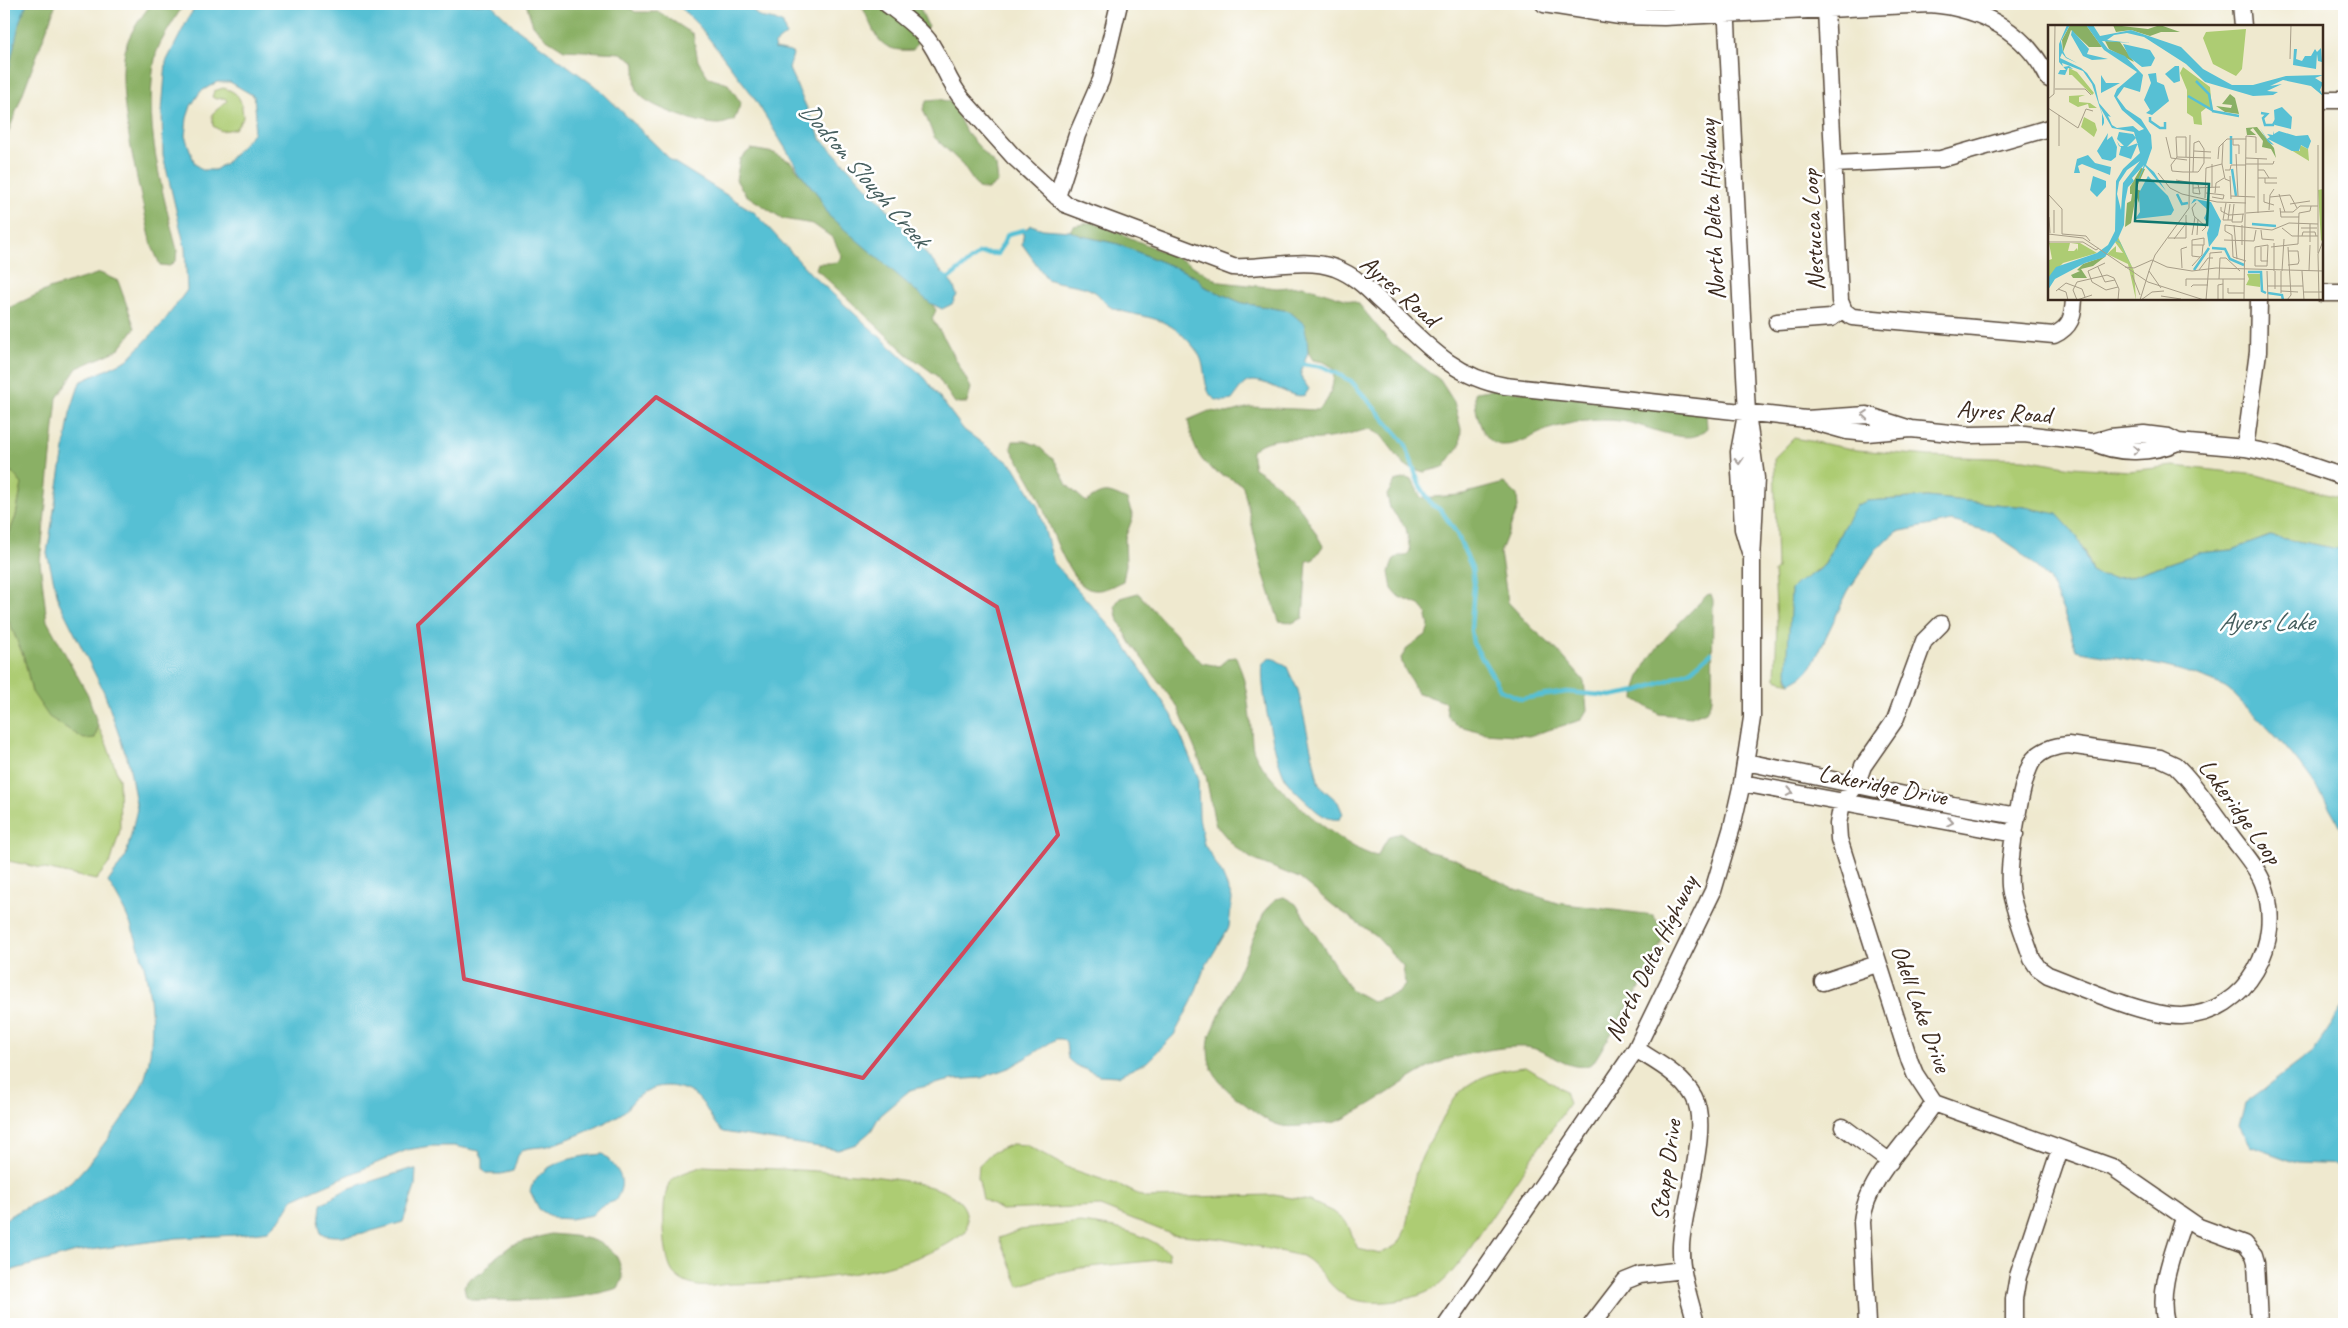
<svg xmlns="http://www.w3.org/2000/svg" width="2348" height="1328" font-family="Caveat,sans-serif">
  <rect width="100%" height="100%" fill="#fff"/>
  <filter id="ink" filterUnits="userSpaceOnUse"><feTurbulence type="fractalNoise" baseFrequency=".02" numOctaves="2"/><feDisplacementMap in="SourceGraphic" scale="10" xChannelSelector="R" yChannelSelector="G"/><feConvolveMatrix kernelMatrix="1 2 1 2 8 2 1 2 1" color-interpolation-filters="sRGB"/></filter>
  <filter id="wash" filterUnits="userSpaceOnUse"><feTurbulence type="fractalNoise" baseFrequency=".0096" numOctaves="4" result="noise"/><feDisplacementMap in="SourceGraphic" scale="20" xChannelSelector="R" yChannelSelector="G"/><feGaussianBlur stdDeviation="1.12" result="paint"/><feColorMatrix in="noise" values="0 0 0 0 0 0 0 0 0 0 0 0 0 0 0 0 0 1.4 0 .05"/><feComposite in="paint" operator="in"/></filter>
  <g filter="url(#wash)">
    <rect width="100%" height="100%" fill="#efe9cf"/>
    <path fill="#adcc73" stroke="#747b48" d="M223,88C240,92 242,101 243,118L235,129L221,131L213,126L212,114L227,101L225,98L216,99L212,97L214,91Z
      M1794,438L1857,450L1929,456L2025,459L2072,467L2129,471L2173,466L2194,468L2257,475L2344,499V550L2270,536L2232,550L2199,553L2128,577L2113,578L2100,576L2092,572L2084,550L2025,507L1927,497L1867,501L1844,526L1825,564L1791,590L1788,679L1791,683L1775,679L1777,622L1774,572L1777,569L1774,458Z
      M12,472L22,484L16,516L4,547V473Z
      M4,610L24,657L32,692L95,738L98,726L107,745L119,779L120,830L111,861L96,880L4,860Z
      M1526,1067L1565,1091L1569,1104L1460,1263C1453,1270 1447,1279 1439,1285C1419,1301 1370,1308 1347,1297C1328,1287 1320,1266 1302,1256L1223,1239L1171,1234L1100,1206L1001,1210L983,1199L978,1177L979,1165L991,1153L1012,1144L1027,1145L1071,1169L1119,1185L1146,1198L1274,1195L1310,1201L1335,1213L1347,1223L1358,1249L1380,1254C1386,1250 1396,1247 1399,1242C1410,1228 1410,1190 1416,1172C1419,1159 1451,1101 1460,1092C1475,1076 1506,1068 1526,1067Z
      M704,1166C752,1169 935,1169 961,1203C968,1212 968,1222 966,1232C958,1237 949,1244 940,1248C885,1275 793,1283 732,1284C720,1284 706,1289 694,1285C687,1284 676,1278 672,1271C663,1257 660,1196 670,1182C678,1173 693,1170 704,1166Z
      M1081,1223C1113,1227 1142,1231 1168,1252L1169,1259L1080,1268L1056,1273L1019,1286L999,1238L1020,1230Z"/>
    <path fill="#8ab065" stroke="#626d42" d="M4,4H56L4,144Z
      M151,4H184C177,16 159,42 156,54C142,119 161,187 177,250L176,260L170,266L160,265L152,246C142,197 112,88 127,43C132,29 143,15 151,4Z
      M526,4H626L635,12H659L693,34L698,61L709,78L728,84L741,103L734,120C730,121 724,124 719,124C701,125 652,108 640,95C632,86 637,72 634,61L621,53L564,50L545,38L533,25Z
      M758,4H783V7L776,12Z
      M858,4H918L928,26L913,50C878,53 876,35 863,8Z
      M939,99L951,102L966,132L996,166L998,182L988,190L978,188L961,163L934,137L923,109L927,100Z
      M751,149L774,153L791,162L843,225L886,264L922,290L936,310L932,319L945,339L971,388L967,403H955L936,375L907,354L816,269L818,263H836L842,257L833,238L813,224L783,219L746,195L736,180L740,159Z
      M1094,222L1186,262L1220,282L1277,288L1303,286L1358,303L1390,342L1440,380L1454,402L1461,429L1460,445L1444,467L1424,472L1405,466L1381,435L1370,429C1354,432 1337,438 1320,439C1298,441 1267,433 1251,452L1254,468C1289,489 1304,511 1323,546L1313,560L1307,561L1303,618L1292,623L1279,621L1262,569L1243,486C1234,479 1224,476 1215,471C1196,460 1192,440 1188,420L1209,411L1227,413L1250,407L1318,410C1331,400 1334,384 1334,368L1324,362L1313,360L1308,352L1307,338L1289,311L1242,303L1203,286L1197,278L1186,272L1118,244L1082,236L1070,231L1073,226Z
      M100,273L118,281L135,328L118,350L77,368L57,398L40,562L47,621L88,695L98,726L95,738L84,739L49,717L32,692L24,657L4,610V547L16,516L22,484L12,472L4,473V310L49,289Z
      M1497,389L1706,413L1707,428C1704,430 1701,434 1698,435C1679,443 1641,423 1620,421C1597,418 1571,422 1549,429C1535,434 1518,446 1502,445C1481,444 1474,409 1475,392Z
      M1013,441H1025L1037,445L1055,461L1067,485L1086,502C1104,489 1107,491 1127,500L1133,517L1125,538L1126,565L1123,581C1112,586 1101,593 1089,589C1067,581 1048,519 1039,498C1032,481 1020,464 1011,448Z
      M1406,478L1412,480L1421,498L1459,495L1504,483L1517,495L1518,508L1500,553L1508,602L1532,628L1558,651L1584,681L1587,710L1581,720L1529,736L1485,733L1456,725L1448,716L1445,702L1416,692C1412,679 1403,671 1401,658L1408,647L1426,635L1429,626L1426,612L1420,605L1399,597L1392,589L1389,572L1394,559L1399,556H1406L1410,551L1406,528L1390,508L1387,495L1395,481Z
      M1138,593L1202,663L1219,666L1228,658L1236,657C1247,683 1248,701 1251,728C1252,736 1251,747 1255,754C1268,784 1345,851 1377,856L1389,836L1401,833L1427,851L1453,858L1513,888L1557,903L1653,915L1665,933L1645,980L1593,1063C1571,1076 1549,1049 1526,1047C1505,1046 1480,1051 1459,1056C1421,1065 1390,1095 1356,1112C1350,1115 1343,1120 1336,1122C1328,1124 1318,1124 1310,1125C1301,1126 1288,1128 1279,1125C1264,1121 1251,1108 1238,1099C1216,1081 1205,1067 1209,1039L1264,913L1275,899L1284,897L1296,904L1350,989L1372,1001L1398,993L1405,985L1403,966L1376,936L1334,906L1299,878L1252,859L1233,845L1215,824L1206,776L1178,708L1130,642L1117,617L1115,605L1120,598Z
      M1711,594L1713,600L1712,700L1706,711L1691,717L1659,714L1635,699C1635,661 1682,621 1707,595Z
      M550,1234C573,1236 600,1236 616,1256C620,1261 621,1272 623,1278L618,1288C570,1303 524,1300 474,1300L466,1296L464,1286L469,1279L483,1272L496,1257L512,1245Z"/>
    <path fill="#57c0d4" stroke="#497579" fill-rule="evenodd" d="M4,4H27L20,20L4,91Z
      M198,4H491L515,27L599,89L672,161L754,212L811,274L925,378L964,430L1014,466L1038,507L1054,563L1118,635L1172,715L1198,777L1199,817L1204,844L1221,872L1232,898L1229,927L1204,969L1192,1001L1174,1035L1147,1062L1118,1076L1099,1075L1075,1065L1068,1059L1066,1043L1062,1039H1056L1011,1067L981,1078L952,1080L910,1090L880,1115L871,1131L856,1144L838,1150L723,1132C706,1118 708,1096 680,1088C663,1083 646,1088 634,1100C630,1104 627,1110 621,1114C599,1127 573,1138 548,1146C540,1148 529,1147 522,1150C517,1153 516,1165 513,1171L501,1174H487L483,1170V1159L479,1151L454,1146H430L407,1150L293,1199L282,1217L268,1231L236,1235L177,1238L76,1252L13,1270H4V1220C26,1205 60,1194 78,1175C97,1155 139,1100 146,1074C162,1015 143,933 108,882L126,856L137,809L129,764L104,692L59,602L47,553L70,413L80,382L127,360L162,324L187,290L185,248L163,155L162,111L166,62L190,15ZM217,82H230L254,96L256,116L253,133L227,162L215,170H202L195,164L185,136L187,118L191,106L200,92Z
      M677,4H747L759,17L775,20L783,24L786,35L775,44L774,49L791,52L793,54L789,69L821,139L884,205L953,285L957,295L952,304L942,309L930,303L829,216L818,195L802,175L751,93L700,27Z
      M1031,225L1043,229L1070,231L1082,236L1118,244L1186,272L1197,278L1203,286L1242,303L1289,311L1304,324L1307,338L1308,352L1301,372L1302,379L1309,389L1305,395C1290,401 1260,372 1244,384C1240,388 1236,395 1232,400C1201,407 1208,378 1201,359C1197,349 1187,339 1179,332C1158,315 1138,317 1115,309C1105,306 1102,297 1095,292C1080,283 1062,285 1047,279L1022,244L1024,230Z
      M1927,497L2025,507L2057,514L2077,536L2092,572L2100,576L2113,578L2128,577L2199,553L2232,550L2270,536L2344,550V834C2320,785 2283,740 2242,703C2236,697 2230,689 2223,686C2177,664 2125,660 2076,650L2064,613L2049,579L2017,549L1993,533L1952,521L1896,532L1877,548L1848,591L1812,666L1803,676L1791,683L1787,672L1791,590L1797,583L1819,570L1825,564L1844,526L1857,505L1867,501Z
      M1270,658L1275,659L1287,667L1291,676L1298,690L1319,785L1338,802L1343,814L1340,819C1328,821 1318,813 1310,805C1303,798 1294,791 1288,783C1275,764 1259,685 1263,663Z
      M2344,1006V1165L2297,1163L2250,1146L2239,1126L2245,1103L2313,1052Z
      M603,1154C618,1169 629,1180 615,1201L601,1206L592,1215L570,1219L553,1218L539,1209L530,1191C538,1162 577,1156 603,1154Z
      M410,1169L416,1170L415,1187L403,1222C378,1229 346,1241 321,1234L319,1225L321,1204L347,1189Z"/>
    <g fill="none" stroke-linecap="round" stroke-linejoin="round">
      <path stroke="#57c0d4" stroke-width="4.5" d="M943,276L948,279L980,253L998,254L1008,234L1024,230
        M1303,364L1324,367L1351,381L1405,443L1419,484L1432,505L1441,510L1457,534L1472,568L1474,584L1471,630L1473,643L1501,690L1521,699L1567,692L1611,696L1637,691L1669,680L1691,670L1711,653"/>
    </g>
  </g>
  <g filter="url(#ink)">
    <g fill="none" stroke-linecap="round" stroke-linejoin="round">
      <defs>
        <path id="minor" d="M887,4C901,15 917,26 928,40C942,59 948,83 963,100L1013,156L1065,204L1233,267C1266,269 1304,257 1335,268C1353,275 1365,286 1378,299C1418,335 1449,377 1505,386L1806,419L1867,415L1911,429
          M1544,4L1620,16L1664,17L1930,4C1982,8 2026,32 2049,79
          M2241,4L2243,26
          M1826,9L1840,301L1844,311L1852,317L2054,335C2071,327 2073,317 2074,299
          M2322,100H2344
          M1834,164L1941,159L2049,128
          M1057,197L1077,135L1101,80L1119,4
          M2322,293H2344
          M1777,322L1831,318L1843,309
          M1745,420L1739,452L1743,529L1750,552
          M1815,422L1847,431L1867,433L1911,429L1970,435L2024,434L2093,442L2110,437L2144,434L2168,437L2178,442L2245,448L2276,454L2344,477
          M2093,442C2118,455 2153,453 2178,442
          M2245,448L2258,352L2259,299
          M1941,624L1924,641L1895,720L1863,766L1856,785L1842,803L1838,824L1839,839L1910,1062L1915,1074L1934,1103L2112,1167L2199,1227L2245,1244L2254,1255L2256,1262L2259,1324
          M2068,745L2160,758L2175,765C2196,784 2211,811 2229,833C2240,849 2256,865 2263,883C2286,941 2247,1014 2182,1016C2147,1017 2083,988 2048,975L2038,968L2032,959C2026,940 2011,904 2010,886C2008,863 2021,775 2034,759C2043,749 2055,746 2068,745Z
          M1746,762L1953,805L2018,816
          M1742,783L2015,834
          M1823,982L1877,964
          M1636,1049C1656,1062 1682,1075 1694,1097C1711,1129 1682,1208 1681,1246C1680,1273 1690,1299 1696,1324
          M1843,1127L1890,1162
          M1447,1324L1636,1049L1713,891L1732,827L1742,783L1752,718V561L1756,478L1747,413L1726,4
          M1592,1324L1625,1281L1640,1275L1683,1270
          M1867,1324L1862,1222C1865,1179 1912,1138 1934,1103
          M2014,1324V1299L2018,1276L2060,1149
          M2166,1324C2157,1288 2174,1252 2184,1218"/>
      </defs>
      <use href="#minor" stroke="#564739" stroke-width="19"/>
      <use href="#minor" stroke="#fff" stroke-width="16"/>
    </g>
    <defs><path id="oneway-chevron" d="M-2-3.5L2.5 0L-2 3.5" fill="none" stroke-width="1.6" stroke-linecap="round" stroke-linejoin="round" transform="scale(1.25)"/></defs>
    <g stroke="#a79f9a">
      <use href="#oneway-chevron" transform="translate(1865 415) rotate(-175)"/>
      <use href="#oneway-chevron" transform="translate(2136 450) rotate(-3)"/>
      <use href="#oneway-chevron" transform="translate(1739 461) rotate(87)"/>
      <use href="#oneway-chevron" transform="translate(1790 792) rotate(11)"/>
      <use href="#oneway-chevron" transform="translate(1950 822) rotate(10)"/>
    </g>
  </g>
  <path fill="none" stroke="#d1495b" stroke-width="4" stroke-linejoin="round" d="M656,397L997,607L1058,835L863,1078L464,979L418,625Z"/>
  <g text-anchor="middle" stroke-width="5" stroke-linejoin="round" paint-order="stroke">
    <g font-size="25" fill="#3b2a1e" stroke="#fff">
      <text transform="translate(1711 210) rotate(-93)" y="9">North Delta Highway</text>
      <text transform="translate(1812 230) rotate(-93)" y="9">Nestucca Loop</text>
      <text transform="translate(1400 290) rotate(41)" y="9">Ayres Road</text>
      <text transform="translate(2004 411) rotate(4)" y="9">Ayres Road</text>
      <text transform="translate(1883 784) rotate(11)" y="9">Lakeridge Drive</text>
      <text transform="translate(2241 811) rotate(54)" y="9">Lakeridge Loop</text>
      <text transform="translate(1650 958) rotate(-64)" y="9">North Delta Highway</text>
      <text transform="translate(1922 1008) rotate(70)" y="9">Odell Lake Drive</text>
      <text transform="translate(1665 1170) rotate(-82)" y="9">Stapp Drive</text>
    </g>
    <g font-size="26" font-style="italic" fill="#455e5e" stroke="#fff">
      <text transform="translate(865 174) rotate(49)" y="9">Dodson Slough Creek</text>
      <text x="2266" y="630">Ayers Lake</text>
    </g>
  </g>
  <g transform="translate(2048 25)">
    <rect width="275" height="275" fill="#efe9cf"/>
    <path d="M198,4L194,44L188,51L165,39L155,13L158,7ZM135,42L162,62L164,84L158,83L153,87L154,100L146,99L145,92L139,88V65L132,48ZM21,43L29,47L46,68L44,70L24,50H21ZM37,70L31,72V77L42,78L49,83H41L40,79L30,82L21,77V71ZM36,92L47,98L49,105L46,112L33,102ZM252,120L260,124L261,136L243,125L252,126ZM275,164V214L273,216L270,165ZM70,212L86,246L88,275L80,239L59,229L68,221V227L75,228L67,217ZM1,218H22L20,226H26L29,223L30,226V219L23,218H32L49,228L15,238L0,253V231L1,235L4,234ZM199,249H213L212,262L198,260L201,254Z" fill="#adcc73"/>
    <path d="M22,0H38L54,22H41L23,5L15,27L14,15ZM65,0L100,4L112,0L132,7H113L102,11L83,5L68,7ZM57,16L72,17L86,37L61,24ZM182,69L187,73L191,89L177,87L168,81L183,83L184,80L174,79ZM209,102L226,123L228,133L223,124L214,122L215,116L205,103L202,105L208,110H199L198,103ZM93,143L97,144L88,164L93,166L91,178L88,170L83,198L77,202L79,178L83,176L84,169H82V162ZM58,231L45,241L33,244L39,253H25L23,250L32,246L29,245L35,239Z" fill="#8ab065"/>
    <path d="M19,0H22L13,16L15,26L18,32L29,38L18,33L14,28L12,33L33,43L39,48L47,60L51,78L63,92L60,91L64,100L69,103L85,101L91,106L96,104L74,85L66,71L69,64L89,47L56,25L38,0H45L52,11L83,5L133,22L155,44L184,60H205L238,51L275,50L267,53L275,58L272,65L275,71L263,61L235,55L222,61L234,59L219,66L230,67L225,70L205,71L157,57L138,39L96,12L79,8L66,10L59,15L83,18L54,16L60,24L77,31L95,50L92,67L76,62L69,72L78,84L93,94L103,110L104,123L98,140L106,147L118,166L97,141L86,165L96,140L84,153L86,156L80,162L77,177L76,200L69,216L72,217L84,242L72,218L68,216L57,232L37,238L7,254L0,265V253L8,242L49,228L60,220L67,206L68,156L75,144L92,128L86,107L64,103L52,82L56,94V98L55,100L54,101V89L44,59L35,46L14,38L15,42L21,41L25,44L20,43L17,50L10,49L12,45H18L11,37V19ZM92,136L75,158L73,185L69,169L71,157L79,145ZM24,5L41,24L39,29L60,34L44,35L35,31L23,10ZM75,19L102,25L107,33L103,41L94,42L81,32ZM273,23L274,37L270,36L269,29L268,44L245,40L246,24H249L248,34L254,36L257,31H263L267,24L269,27ZM127,41H131L132,56L126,58L117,49ZM108,48L109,57L116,60L121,76L104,90L98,88L102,85L96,75L103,58L100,49ZM53,50L58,58H72L53,68ZM234,82L244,92L243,104L227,100L226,85ZM212,103L219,114L222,112L219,109L225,110L226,106V109L231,106L248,111L260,110L263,116L260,124L253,120L251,126H244L220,114L226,120L223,119L220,117ZM71,107L85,109L88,113L79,122L90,118L83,134L71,130L73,122L71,121L69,116L72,121H76L69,114ZM60,108L59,115L64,111L69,122L68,132L63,136L54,134L49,126ZM40,130L47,138L63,142L62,150L34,139L30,141L32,148H26L29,134ZM45,151L58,156V162L49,172L42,165ZM100,151L120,171L126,185L123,190L87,194L92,187L91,168ZM146,174L163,177L173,196L170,210L161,222L159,208L161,202L156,193L160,185L149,175L143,179Z" fill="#57c0d4" fill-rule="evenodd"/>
    <path fill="none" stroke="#57c0d4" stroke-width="2.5" d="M140,71L164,85L161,69L148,56M164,86L191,91M213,88L219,89L215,93L217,100H225L228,95M102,92V96L112,103H117V97M183,111V139M184,144L188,171M129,169L134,179L140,178M204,199L228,201M164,223L177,224L182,234L196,240M146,245L161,223M200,247H213L214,266L218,268M220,268L234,270L235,275"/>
    <path fill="none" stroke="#a79d88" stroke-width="1" d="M242,34L243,0M7,64H37L43,70M0,74L6,69L7,0M0,83L30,103L38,84L45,86M118,112L123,133L139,135M185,114V120H191V129M11,121V90M146,126L163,127M188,129L190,171M129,132L123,140L124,146L135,147H150L151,146L156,138V124L151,116L146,118L145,147M138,132V112H128L129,132L163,133M198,133L219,134M170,134L171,122L179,114H198M210,134V188M164,139V162M174,139L177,154L182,156M198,139H225L226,136M177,145H182L183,140H198M210,145H216L221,153M110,148L122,163L134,169L169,177L198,178M182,151L183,174M210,153H229M217,153V158H229M128,155L150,159L152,169L145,168V159M145,163L172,162M158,168L176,170L175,174L164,172M167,168L168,158L176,153M0,169L14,184V209M216,169V177L226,180M231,169L237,187M183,171L207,172M222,172L242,170L249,183M157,173L158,143L174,139L175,118M148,178L144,183L146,191L158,202L154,206M178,178L175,195H184M186,179L184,197H194L195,189M242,179L262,176M173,182V186L181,190L196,189M232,183L233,192H251M6,185V208M221,185L222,170L226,164M232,187H245L252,181H270M198,188L226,186M1,192L2,208M180,195L182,179M186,200L189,234M234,203L244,211H270M253,203H269M213,205L214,214L226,215M0,209L35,213L100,257L156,275M14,209L38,211L42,216M144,210L147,192M149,210L150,194M254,211L255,207H267L268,211M120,213H138V190M126,214L139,197M176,215L206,216L208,205M0,217H35L48,225L51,223M262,217V199M144,220H156V213L144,215V231L152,232M194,220V200M220,220L219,241H207V222ZM213,222V236H220M223,222L250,219L251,188L262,186L263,181M270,228V120M172,233H178L192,246M104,235L119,242L144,246L168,243L275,246M198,236L185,232L184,210L177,206V200L224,205L241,198L270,199M57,238L40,246L44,257L58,265L70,262M240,240L250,239L251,236L250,226H240M144,241L154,230L155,220M50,242L57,257L67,255M77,242L86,243L104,235M134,243L133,224L139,222M151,245L160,233H165M101,246L107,230L141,183L142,110M219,246L220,275M226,246V218M227,246V264M233,246V268M234,246L236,214M254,246L256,275M261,246L262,220M84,250L92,270M171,254L172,233M138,261V254H197M219,261H255M143,262L145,260H160M180,263V268H196M10,264L18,267L20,275M8,266L18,258L34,264L37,272M233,266L250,267M255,267H275M113,271L133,274M170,274V260L175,259M29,275L25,265L29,257L59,250L66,253L71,264L70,275M29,275L44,270M92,275L101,246L113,263M93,275L104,267L116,266M158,275L162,228L174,227M175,275V254M196,275L198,111L208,112V128M239,275L243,270L240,222M271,275L270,229L275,216"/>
    <path fill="#0f766e" fill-opacity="0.15" stroke="#0f766e" stroke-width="2.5" d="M89,155L161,159L159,200L87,196Z"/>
    <rect width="275" height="275" fill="none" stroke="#3b2a1e" stroke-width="2.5"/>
  </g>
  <rect width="2348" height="1328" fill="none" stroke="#fff" stroke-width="20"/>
</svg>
